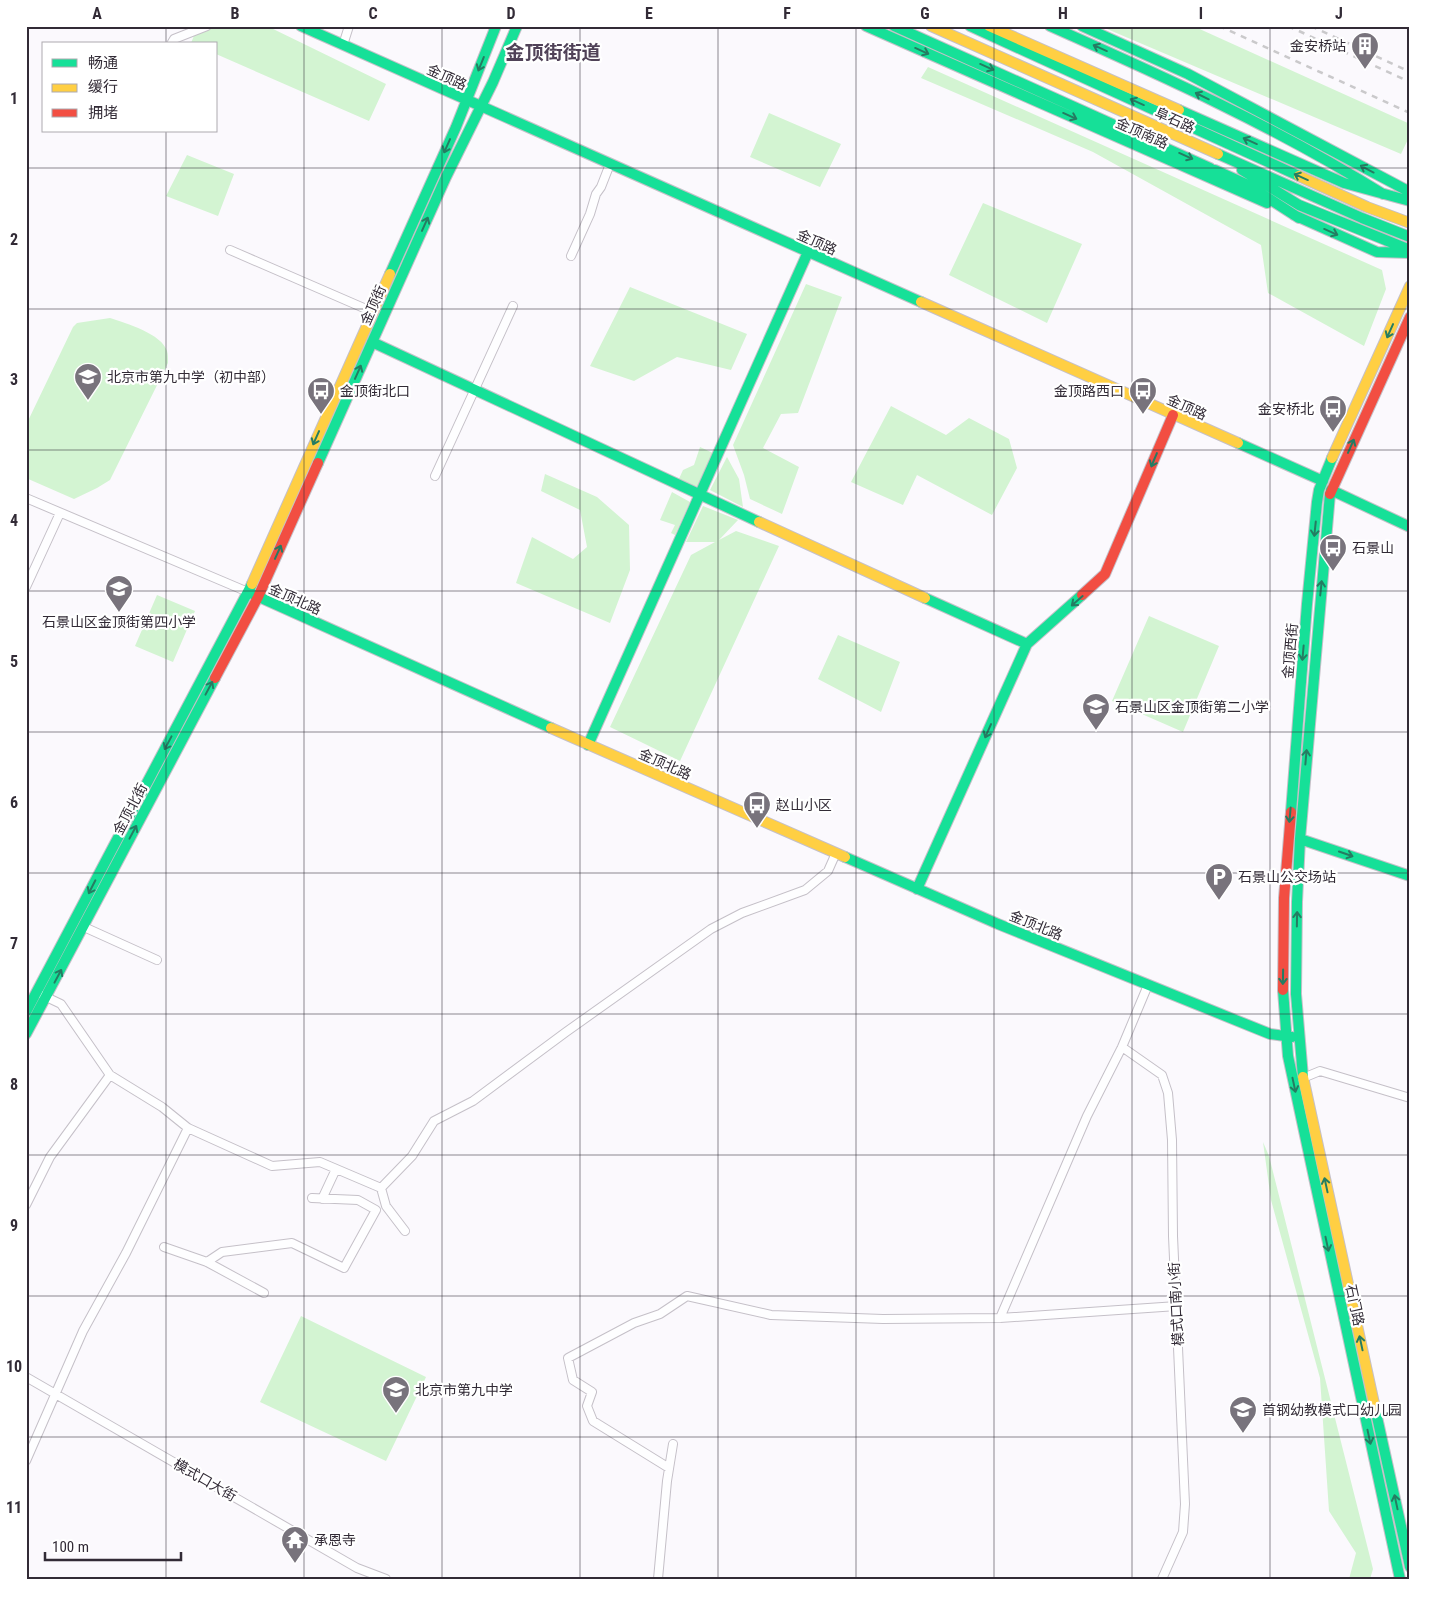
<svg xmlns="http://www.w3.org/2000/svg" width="1436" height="1605" font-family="'Roboto Condensed','Noto Sans SC',sans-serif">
  <rect width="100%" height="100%" fill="#fbf9fd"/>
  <path fill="#d3f4d2" d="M198,26H267L386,84L369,121L216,54V44L191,43Z
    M1100,26H1193L1410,124V135L1401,154Z
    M928,67L1382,270L1386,289L1364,346L1268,293L1261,245L1093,152L921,78Z
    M769,113L841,144L820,187L750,157Z
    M187,155L234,174L218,216L166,196Z
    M983,203L1082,244L1047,323L949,275Z
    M806,284L842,297L798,413L781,414L763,448L799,467L782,514L750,499L744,475L733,445Z
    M630,287L747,334L731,370L677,357L634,381L590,366Z
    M110,318C126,323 162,334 167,351C168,354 168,359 168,363L110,480L97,488L74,499L26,478V425L73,327L77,323Z
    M891,406L946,435L969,418L1009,439L1017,468L992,515L917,475L903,505L851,482Z
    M700,447L713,453L698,487L678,481L683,470L694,465Z
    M727,457L739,479L743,507L710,490Z
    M545,474L597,497L629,525L630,570L610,623L516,583L532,537L573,559L587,547L580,510L541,491Z
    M672,492L690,502L675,535L671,533L675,525L660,520Z
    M703,506L738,520L719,540L736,531L779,546L680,761L610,727L691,555L715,542H686Z
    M157,595L195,611L173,662L135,646Z
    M1149,616L1219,646L1183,732L1112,701Z
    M838,635L900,662L881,712L818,679Z
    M1263,1142L1269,1156L1373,1569L1370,1579H1349L1356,1553L1329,1511L1320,1378L1271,1200Z
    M301,1316L426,1377L386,1461L260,1402Z"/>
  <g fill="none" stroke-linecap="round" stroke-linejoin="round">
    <defs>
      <path id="street" d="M171,44L174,39L207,26
        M343,45L349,26
        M230,250L373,312
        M571,256L590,214L596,194L601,187L610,164
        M435,476L513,306
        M26,498L248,592
        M26,587L60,513
        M84,927L157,960
        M42,995L61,1004L110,1075L162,1107L188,1128L272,1166L320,1162L381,1188
        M1122,1047L1162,1075L1168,1093L1172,1140L1173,1236L1185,1504L1183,1532L1162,1579
        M1303,1078L1320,1071L1410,1098
        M381,1188L412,1156L434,1121L473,1101L566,1032L711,929L742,913L805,890L828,871L836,853
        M381,1188L386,1206L405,1231
        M322,1199L336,1169
        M26,1205L50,1157L110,1075
        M164,1247L207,1262L264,1293
        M207,1262L222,1252L292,1243L344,1268L376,1210L358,1200L312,1198
        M1000,1318L1087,1116L1122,1047L1148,985
        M26,1377L357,1568L386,1579
        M26,1461L83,1331L126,1253L188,1128
        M669,1468L593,1421L587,1406L592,1392L573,1380L568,1358L634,1323L660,1314L687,1296L771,1315L883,1319L1000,1318L1177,1306
        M658,1579L667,1481L673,1444"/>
      <path id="fast" d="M301,26L921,302
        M866,26L1267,203
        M894,26L1210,168L1225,184
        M970,26L1299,176
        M1050,26C1163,76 1278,128 1383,194
        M1082,26L1188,74L1410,192
        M1179,110L1344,183L1410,201
        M1218,154L1362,218L1410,237
        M1215,170L1248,185L1299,218
        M1242,170L1299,205L1410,250
        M1294,215L1377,252L1410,253
        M390,274L456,127L496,26
        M372,342L759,522
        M1238,443L1323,481
        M318,463L446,177L493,82L517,26
        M1331,490L1410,527
        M248,592L551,728
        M925,598L1027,644
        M588,745L808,252
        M1291,812L1307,604L1317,502L1319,490L1332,458
        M1300,839L1410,876
        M845,857L998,924L1270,1034L1292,1037
        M917,889L1027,644L1082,595
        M1283,990L1288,1056L1400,1579
        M26,1012L252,584
        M26,1034L215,678
        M1303,1077L1296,994L1297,902L1300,839L1330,494
        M1375,1408L1410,1567"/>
      <path id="slow" d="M931,26L1218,154
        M989,26L1179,110
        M1299,176L1367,207L1410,223
        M921,302L1238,443
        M1332,458L1410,286
        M759,522L925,598
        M252,584L390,274
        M551,728L845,857
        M1303,1077L1375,1408"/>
      <path id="jam" d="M1330,494L1410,317
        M1082,595L1105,574L1173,415
        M215,678L258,597L318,463
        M1283,990L1284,898L1291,812"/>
    </defs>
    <use href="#street" stroke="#c5c0c8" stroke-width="10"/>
    <use href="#fast" stroke="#c5c0c8" stroke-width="12"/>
    <use href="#slow" stroke="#c5c0c8" stroke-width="12"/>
    <use href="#jam" stroke="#c5c0c8" stroke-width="12"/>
    <use href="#street" stroke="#fefeff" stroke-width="8"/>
    <use href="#fast" stroke="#16e098" stroke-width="10"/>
    <use href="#slow" stroke="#ffcf43" stroke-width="10"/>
    <use href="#jam" stroke="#f24e42" stroke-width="10"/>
    <path stroke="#cac9cb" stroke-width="2.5" stroke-dasharray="6 6" stroke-linecap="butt" d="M1219,26L1410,113
      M1288,26L1410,82
      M1311,26L1410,72"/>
  </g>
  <defs><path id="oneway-shaft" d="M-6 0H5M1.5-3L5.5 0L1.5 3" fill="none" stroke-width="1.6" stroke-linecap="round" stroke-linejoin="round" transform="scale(1.25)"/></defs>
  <g stroke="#257c62">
    <use href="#oneway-shaft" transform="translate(1100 48) rotate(-156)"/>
    <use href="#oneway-shaft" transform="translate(922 51) rotate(24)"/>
    <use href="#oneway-shaft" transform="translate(481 64) rotate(112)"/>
    <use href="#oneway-shaft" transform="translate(987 67) rotate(24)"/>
    <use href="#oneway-shaft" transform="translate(1202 96) rotate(-154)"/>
    <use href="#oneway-shaft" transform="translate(1137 102) rotate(-156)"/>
    <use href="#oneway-shaft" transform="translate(1070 116) rotate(24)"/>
    <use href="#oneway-shaft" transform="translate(1250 141) rotate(-156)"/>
    <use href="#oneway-shaft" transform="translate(447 146) rotate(114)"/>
    <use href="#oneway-shaft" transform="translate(1186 156) rotate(24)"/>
    <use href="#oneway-shaft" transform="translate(1367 169) rotate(-152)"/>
    <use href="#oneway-shaft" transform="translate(1301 177) rotate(-156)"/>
    <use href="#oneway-shaft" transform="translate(425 224) rotate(-66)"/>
    <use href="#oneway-shaft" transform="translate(1331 232) rotate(24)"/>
    <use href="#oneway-shaft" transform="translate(1390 331) rotate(114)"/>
    <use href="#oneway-shaft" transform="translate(358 372) rotate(-66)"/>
    <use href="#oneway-shaft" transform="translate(316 438) rotate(114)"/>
    <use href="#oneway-shaft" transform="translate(1351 446) rotate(-66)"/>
    <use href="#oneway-shaft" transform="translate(1154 460) rotate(113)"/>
    <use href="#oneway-shaft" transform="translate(1315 529) rotate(96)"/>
    <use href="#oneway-shaft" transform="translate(278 552) rotate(-66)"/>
    <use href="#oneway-shaft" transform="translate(1321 588) rotate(-84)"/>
    <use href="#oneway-shaft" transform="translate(1077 601) rotate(139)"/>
    <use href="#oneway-shaft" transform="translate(1303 653) rotate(95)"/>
    <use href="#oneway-shaft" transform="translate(209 688) rotate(-62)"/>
    <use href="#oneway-shaft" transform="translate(988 731) rotate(114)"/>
    <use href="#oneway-shaft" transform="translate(168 743) rotate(118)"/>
    <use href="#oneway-shaft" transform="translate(1306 757) rotate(-85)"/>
    <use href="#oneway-shaft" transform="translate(1290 815) rotate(95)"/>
    <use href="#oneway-shaft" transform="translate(133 832) rotate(-62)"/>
    <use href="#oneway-shaft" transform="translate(1346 854) rotate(19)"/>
    <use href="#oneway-shaft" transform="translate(92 887) rotate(117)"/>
    <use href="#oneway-shaft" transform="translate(1297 919) rotate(-89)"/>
    <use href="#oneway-shaft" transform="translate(58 976) rotate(-62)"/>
    <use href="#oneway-shaft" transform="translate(1283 977) rotate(91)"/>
    <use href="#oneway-shaft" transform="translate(1294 1085) rotate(78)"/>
    <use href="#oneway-shaft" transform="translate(1326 1185) rotate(-102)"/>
    <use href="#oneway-shaft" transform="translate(1327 1244) rotate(78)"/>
    <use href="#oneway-shaft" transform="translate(1361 1343) rotate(-102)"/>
    <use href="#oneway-shaft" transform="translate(1369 1437) rotate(78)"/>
    <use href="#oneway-shaft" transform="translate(1396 1502) rotate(-102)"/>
  </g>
  <path fill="none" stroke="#322b36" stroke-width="1" stroke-opacity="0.55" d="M166,26V44M304,26V1579M442,26V1579M580,26V1579M718,26V1579M856,26V1579M994,26V1579M1132,26V1579M1270,26V1579M166,131V1579M26,168H1410M26,309H1410M26,450H1410M26,591H1410M26,732H1410M26,873H1410M26,1014H1410M26,1155H1410M26,1296H1410M26,1437H1410"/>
  <defs>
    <symbol id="building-pin" viewBox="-11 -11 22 30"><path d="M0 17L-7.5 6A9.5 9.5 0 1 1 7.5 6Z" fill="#78737c" stroke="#fff"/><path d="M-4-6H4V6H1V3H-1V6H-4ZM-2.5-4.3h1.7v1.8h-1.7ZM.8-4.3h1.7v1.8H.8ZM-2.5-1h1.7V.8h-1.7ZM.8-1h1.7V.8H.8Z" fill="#fff"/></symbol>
    <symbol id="school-pin" viewBox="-11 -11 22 30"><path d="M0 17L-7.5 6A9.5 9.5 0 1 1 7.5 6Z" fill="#78737c" stroke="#fff"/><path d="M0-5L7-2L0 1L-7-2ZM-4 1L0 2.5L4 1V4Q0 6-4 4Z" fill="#fff"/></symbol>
    <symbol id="bus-pin" viewBox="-11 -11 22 30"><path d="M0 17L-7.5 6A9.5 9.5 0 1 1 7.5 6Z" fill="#78737c" stroke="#fff"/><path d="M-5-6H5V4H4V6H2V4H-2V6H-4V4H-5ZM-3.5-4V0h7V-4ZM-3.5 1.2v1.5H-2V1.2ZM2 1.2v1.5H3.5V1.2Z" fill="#fff"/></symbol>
    <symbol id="parking-pin" viewBox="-11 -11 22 30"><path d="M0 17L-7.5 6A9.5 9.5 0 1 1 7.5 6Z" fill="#78737c" stroke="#fff"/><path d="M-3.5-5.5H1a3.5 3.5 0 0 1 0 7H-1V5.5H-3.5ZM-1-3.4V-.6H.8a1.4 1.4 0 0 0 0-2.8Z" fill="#fff"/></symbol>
    <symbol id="temple-pin" viewBox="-11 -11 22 30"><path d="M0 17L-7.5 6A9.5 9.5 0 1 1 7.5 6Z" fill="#78737c" stroke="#fff"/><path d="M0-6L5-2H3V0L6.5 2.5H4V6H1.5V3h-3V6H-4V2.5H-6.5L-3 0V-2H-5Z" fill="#fff"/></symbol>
  </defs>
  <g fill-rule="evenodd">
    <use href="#building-pin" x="1349" y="30" width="32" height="43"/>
    <use href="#school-pin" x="72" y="361" width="32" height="43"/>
    <use href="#bus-pin" x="305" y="375" width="32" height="43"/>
    <use href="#bus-pin" x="1127" y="375" width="32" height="43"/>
    <use href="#bus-pin" x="1317" y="393" width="32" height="43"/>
    <use href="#bus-pin" x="1317" y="532" width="32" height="43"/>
    <use href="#school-pin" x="103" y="573" width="32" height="43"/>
    <use href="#school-pin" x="1080" y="691" width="32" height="43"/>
    <use href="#bus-pin" x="741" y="789" width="32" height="43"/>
    <use href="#parking-pin" x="1203" y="861" width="32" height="43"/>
    <use href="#school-pin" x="380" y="1374" width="32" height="43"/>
    <use href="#school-pin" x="1227" y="1394" width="32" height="43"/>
    <use href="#temple-pin" x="279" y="1524" width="32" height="43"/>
  </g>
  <g text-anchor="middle" stroke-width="4.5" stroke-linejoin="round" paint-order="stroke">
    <g font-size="14" fill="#322b36" stroke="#fff" text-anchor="start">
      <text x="1346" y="51" text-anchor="end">金安桥站</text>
      <text x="107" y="382">北京市第九中学（初中部）</text>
      <text x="340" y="396">金顶街北口</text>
      <text x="1124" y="396" text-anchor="end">金顶路西口</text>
      <text x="1314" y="414" text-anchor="end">金安桥北</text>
      <text x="1352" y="553">石景山</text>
      <text x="119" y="627" text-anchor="middle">石景山区金顶街第四小学</text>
      <text x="1115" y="712">石景山区金顶街第二小学</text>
      <text x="776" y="810">赵山小区</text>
      <text x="1238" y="882">石景山公交场站</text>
      <text x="415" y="1395">北京市第九中学</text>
      <text x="1262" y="1415">首钢幼教模式口幼儿园</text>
      <text x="314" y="1545">承恩寺</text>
    </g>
    <g font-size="14" fill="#322b36" stroke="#fff">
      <text transform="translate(447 77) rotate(24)" y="5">金顶路</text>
      <text transform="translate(1175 120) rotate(24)" y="5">阜石路</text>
      <text transform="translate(1142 133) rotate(24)" y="5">金顶南路</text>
      <text transform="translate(817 242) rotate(24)" y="5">金顶路</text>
      <text transform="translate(373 305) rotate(-66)" y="5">金顶街</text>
      <text transform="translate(1187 407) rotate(24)" y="5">金顶路</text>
      <text transform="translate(295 599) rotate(24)" y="5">金顶北路</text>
      <text transform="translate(1290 651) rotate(-85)" y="5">金顶西街</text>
      <text transform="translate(665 764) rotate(24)" y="5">金顶北路</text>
      <text transform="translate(130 809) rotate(-62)" y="5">金顶北街</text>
      <text transform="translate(1036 925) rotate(22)" y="5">金顶北路</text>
      <text transform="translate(1176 1304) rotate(-93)" y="5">模式口南小街</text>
      <text transform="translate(1355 1305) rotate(78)" y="5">石门路</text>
      <text transform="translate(205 1480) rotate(30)" y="5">模式口大街</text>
    </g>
    <g font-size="19" font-weight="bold" fill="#504258" stroke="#fff">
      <text x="553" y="59">金顶街街道</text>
    </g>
  </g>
  <rect width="1436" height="1605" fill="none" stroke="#ffffff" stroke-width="55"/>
  <rect x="42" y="42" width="175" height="90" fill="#ffffff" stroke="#adaaaf"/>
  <rect x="52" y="59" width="25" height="8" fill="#16e098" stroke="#adaaaf"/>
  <text x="88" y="68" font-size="15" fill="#322b36">畅通</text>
  <rect x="52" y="84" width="25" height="8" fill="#ffcf43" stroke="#adaaaf"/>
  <text x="88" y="92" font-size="15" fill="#322b36">缓行</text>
  <rect x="52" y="109" width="25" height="8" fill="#f24e42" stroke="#adaaaf"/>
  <text x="88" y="118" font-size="15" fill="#322b36">拥堵</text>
  <path d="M45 1552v8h136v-8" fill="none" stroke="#322b36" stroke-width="2.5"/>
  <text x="52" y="1552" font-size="15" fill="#322b36" stroke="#ffffff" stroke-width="4" paint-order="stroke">100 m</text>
  <rect x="28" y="28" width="1380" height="1550" fill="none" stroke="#322b36" stroke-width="2"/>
  <g font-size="16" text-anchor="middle" font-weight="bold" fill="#322b36">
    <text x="97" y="19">A</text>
    <text x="235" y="19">B</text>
    <text x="373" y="19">C</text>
    <text x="511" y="19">D</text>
    <text x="649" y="19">E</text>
    <text x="787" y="19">F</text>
    <text x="925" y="19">G</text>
    <text x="1063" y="19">H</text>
    <text x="1201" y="19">I</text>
    <text x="1339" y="19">J</text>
    <text x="14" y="104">1</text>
    <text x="14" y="245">2</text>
    <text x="14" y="385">3</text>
    <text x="14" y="526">4</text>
    <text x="14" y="667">5</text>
    <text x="14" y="808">6</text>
    <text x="14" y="949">7</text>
    <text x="14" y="1090">8</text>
    <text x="14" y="1231">9</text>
    <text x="14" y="1372">10</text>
    <text x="14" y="1513">11</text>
  </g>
</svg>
